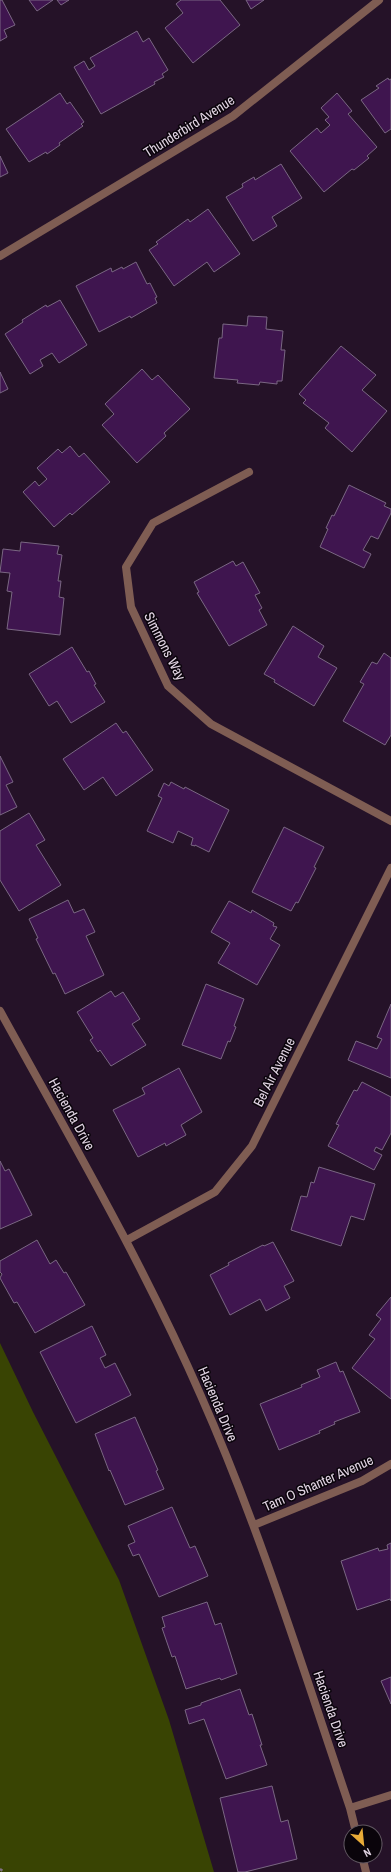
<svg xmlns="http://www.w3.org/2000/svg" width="391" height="1872" font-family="'Archivo Narrow',sans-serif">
  <rect width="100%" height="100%" fill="#251228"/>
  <path fill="#394403" d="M0,1343L33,1412L119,1580L169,1720L214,1872H0Z"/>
  <path fill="#3f154f" stroke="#7a6783" d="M0,0H2L15,25L4,30L7,37L0,41Z
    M29,0H53L37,11Z
    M57,0H69L61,5Z
    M181,0H220L240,25L193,63L165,28L183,13L176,4Z
    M246,0H264L251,9Z
    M137,31L143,42L149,38L168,70L162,74L164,77L154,82L155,84L101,114L74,67L84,61L89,70L95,66L90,58Z
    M388,78L389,80L391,79V129L385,133L361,100L379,88L376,86Z
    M60,93L67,104L70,102L84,122L81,124L83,126L59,143L60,145L47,154L46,152L29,162L6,129Z
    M337,93L352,111L348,114L377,147L367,156L369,158L354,170L352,169L324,192L290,151L317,128L321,133L330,125L325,120L329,117L321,108Z
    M0,156L8,173L0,177Z
    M281,164L302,198L272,217L277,226L253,241L226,197L243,187L242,184L254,177L255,180Z
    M208,209L240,254L214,272L207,262L174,286L149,250L158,244L156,242L188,219L190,222Z
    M136,262L147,284L150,283L157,297L155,298L157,303L131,318L130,316L99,332L76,286L111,268L112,272L122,267L123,269Z
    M60,300L87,345L59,363L52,353L40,360L43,366L30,374L5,334L23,322L22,320L46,305L47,307Z
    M248,316L267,317L266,329L283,331L281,350H285L282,381H277V384L260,382L259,385L237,383L238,380L214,378L219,338H222L223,324L247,326Z
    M341,346L376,375L362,390L387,411L352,452L325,428L329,423L303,403L306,400L299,394Z
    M142,369L152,380L158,375L190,409L164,433L166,436L137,463L102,425L114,414L105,404Z
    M0,372L8,389L0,393Z
    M70,446L79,457L84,453L110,482L72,515L70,513L54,527L23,492L35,481L39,486L47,479L37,468L58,449L62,453Z
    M349,485L386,503L384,506L391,509V513L378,539L371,536L363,550L371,554L364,568L320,547L328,529L326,528L332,515L334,516Z
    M21,542L59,546L57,554L62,555L58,581H61L59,597L64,598L60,635L7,629L12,592L7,591L10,573L0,572L3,549L20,551Z
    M233,561L236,566L243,562L260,593L255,595L262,608L259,610L267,625L229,646L197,593L199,592L194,582Z
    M293,626L324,646L318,657L337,668L314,706L274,682L275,680L264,674Z
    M72,647L87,672L89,671L96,684L94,685L105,702L71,723L57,701L49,706L29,674Z
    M384,653L391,658V735L385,745L343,721L364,684L360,682L372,662L377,664Z
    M116,723L123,733L126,731L153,770L116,796L103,777L84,790L63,759Z
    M0,756L13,782L6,785L17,807L0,815Z
    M171,782L184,789L185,787L229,810L209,852L195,845V846L191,845L193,838L178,831L173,843L147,831L162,798L158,796L164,783L169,786Z
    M29,813L45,840L36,845L61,885L19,911L0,880V831Z
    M284,827L324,847L314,867L316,868L298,903L296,902L291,911L252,892Z
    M68,900L74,913L84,909L95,932L86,936L104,975L65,994L55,973L53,974L36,939L38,938L29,919Z
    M229,901L251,913L252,910L274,923L273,926L277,927L270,939L280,945L257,985L218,963L230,943L211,932Z
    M206,984L244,999L234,1026L236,1027L230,1042L228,1041L221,1059L182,1045Z
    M111,991L115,997L123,992L140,1019L132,1024L146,1045L111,1066L100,1050L98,1052L90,1040L93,1038L77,1012Z
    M391,1004V1078L348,1060L356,1041L377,1049L382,1039L377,1037Z
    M179,1068L202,1112L181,1125L186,1135L166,1146L165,1143L138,1157L113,1110L145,1094L142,1088Z
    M362,1082L391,1097V1133L382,1150L376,1147L374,1151L382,1155L374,1170L328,1146L339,1125L336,1124L354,1090L357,1091Z
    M0,1161L5,1171L9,1169L32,1215L0,1229Z
    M319,1167L375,1184L364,1220L351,1216L341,1246L291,1230L301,1196L307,1197L311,1182L314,1183Z
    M37,1240L50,1264L56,1260L64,1273L66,1272L85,1305L35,1333L17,1302L14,1303L0,1278L2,1274L0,1272V1261Z
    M273,1242L294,1281L284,1286L290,1298L266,1311L260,1299L230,1315L210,1275L229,1265L228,1263L263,1245L264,1246Z
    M391,1297V1399L352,1368L375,1339L369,1335L381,1319L376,1315Z
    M92,1326L106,1355L100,1358L105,1368L115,1363L131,1395L76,1423L40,1352Z
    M336,1362L340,1372L343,1371L360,1412L334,1422L335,1424L319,1431L320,1433L279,1450L260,1404L302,1387L301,1385L320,1377L317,1370Z
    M135,1417L158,1470L156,1471L164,1489L125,1505L110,1470L109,1471L95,1434Z
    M172,1507L190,1548L195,1546L208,1576L159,1597L139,1554L133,1556L128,1545L135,1542L128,1526Z
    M391,1543V1601L390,1599L357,1610L341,1561L378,1548L379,1551L388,1549L387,1545Z
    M207,1602L215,1625L221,1623L237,1674L221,1680L220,1678L186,1689L175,1656L172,1657L162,1628L165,1627L162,1617Z
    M391,1677V1704L381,1681Z
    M240,1689L249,1715L252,1714L262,1745H260L267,1765L226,1779L204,1719L189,1724L185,1710L201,1705V1703Z
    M272,1786L281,1822L288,1820L297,1859L245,1872H238L220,1798Z"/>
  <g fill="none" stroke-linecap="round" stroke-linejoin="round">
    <path stroke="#807082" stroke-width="2.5" stroke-dasharray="3 3" stroke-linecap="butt" d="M0,1869L4,1872"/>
    <path stroke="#7f5d53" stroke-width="8" d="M0,256L233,116L379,0
      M249,472L153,523L126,567L131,607L168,686L211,724L391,821
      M0,1011C70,1138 143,1263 201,1396C260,1529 303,1669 350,1808L356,1832
      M127,1240L215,1192L252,1146L391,868
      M254,1525L362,1481L391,1464
      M350,1808L391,1795
      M362,1856L366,1872"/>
  </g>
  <g text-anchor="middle" stroke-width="3" stroke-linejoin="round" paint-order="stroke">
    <g font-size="14" fill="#e1d4e3" stroke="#0a040b">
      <text transform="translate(189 126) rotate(-32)" y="5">Thunderbird Avenue</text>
      <text transform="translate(165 646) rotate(63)" y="5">Simmons Way</text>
      <text transform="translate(274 1072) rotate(-63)" y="5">Bel Air Avenue</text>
      <text transform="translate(72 1114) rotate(61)" y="5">Hacienda Drive</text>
      <text transform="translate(218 1404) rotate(67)" y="5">Hacienda Drive</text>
      <text transform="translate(318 1483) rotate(-24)" y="5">Tam O Shanter Avenue</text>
      <text transform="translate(331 1709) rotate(71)" y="5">Hacienda Drive</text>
    </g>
  </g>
  <g transform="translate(363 1844) rotate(153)"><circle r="19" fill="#0a040b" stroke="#605761"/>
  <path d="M0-3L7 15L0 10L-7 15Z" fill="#e9ab38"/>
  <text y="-6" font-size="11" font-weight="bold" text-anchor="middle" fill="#e1d4e3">N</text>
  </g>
</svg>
